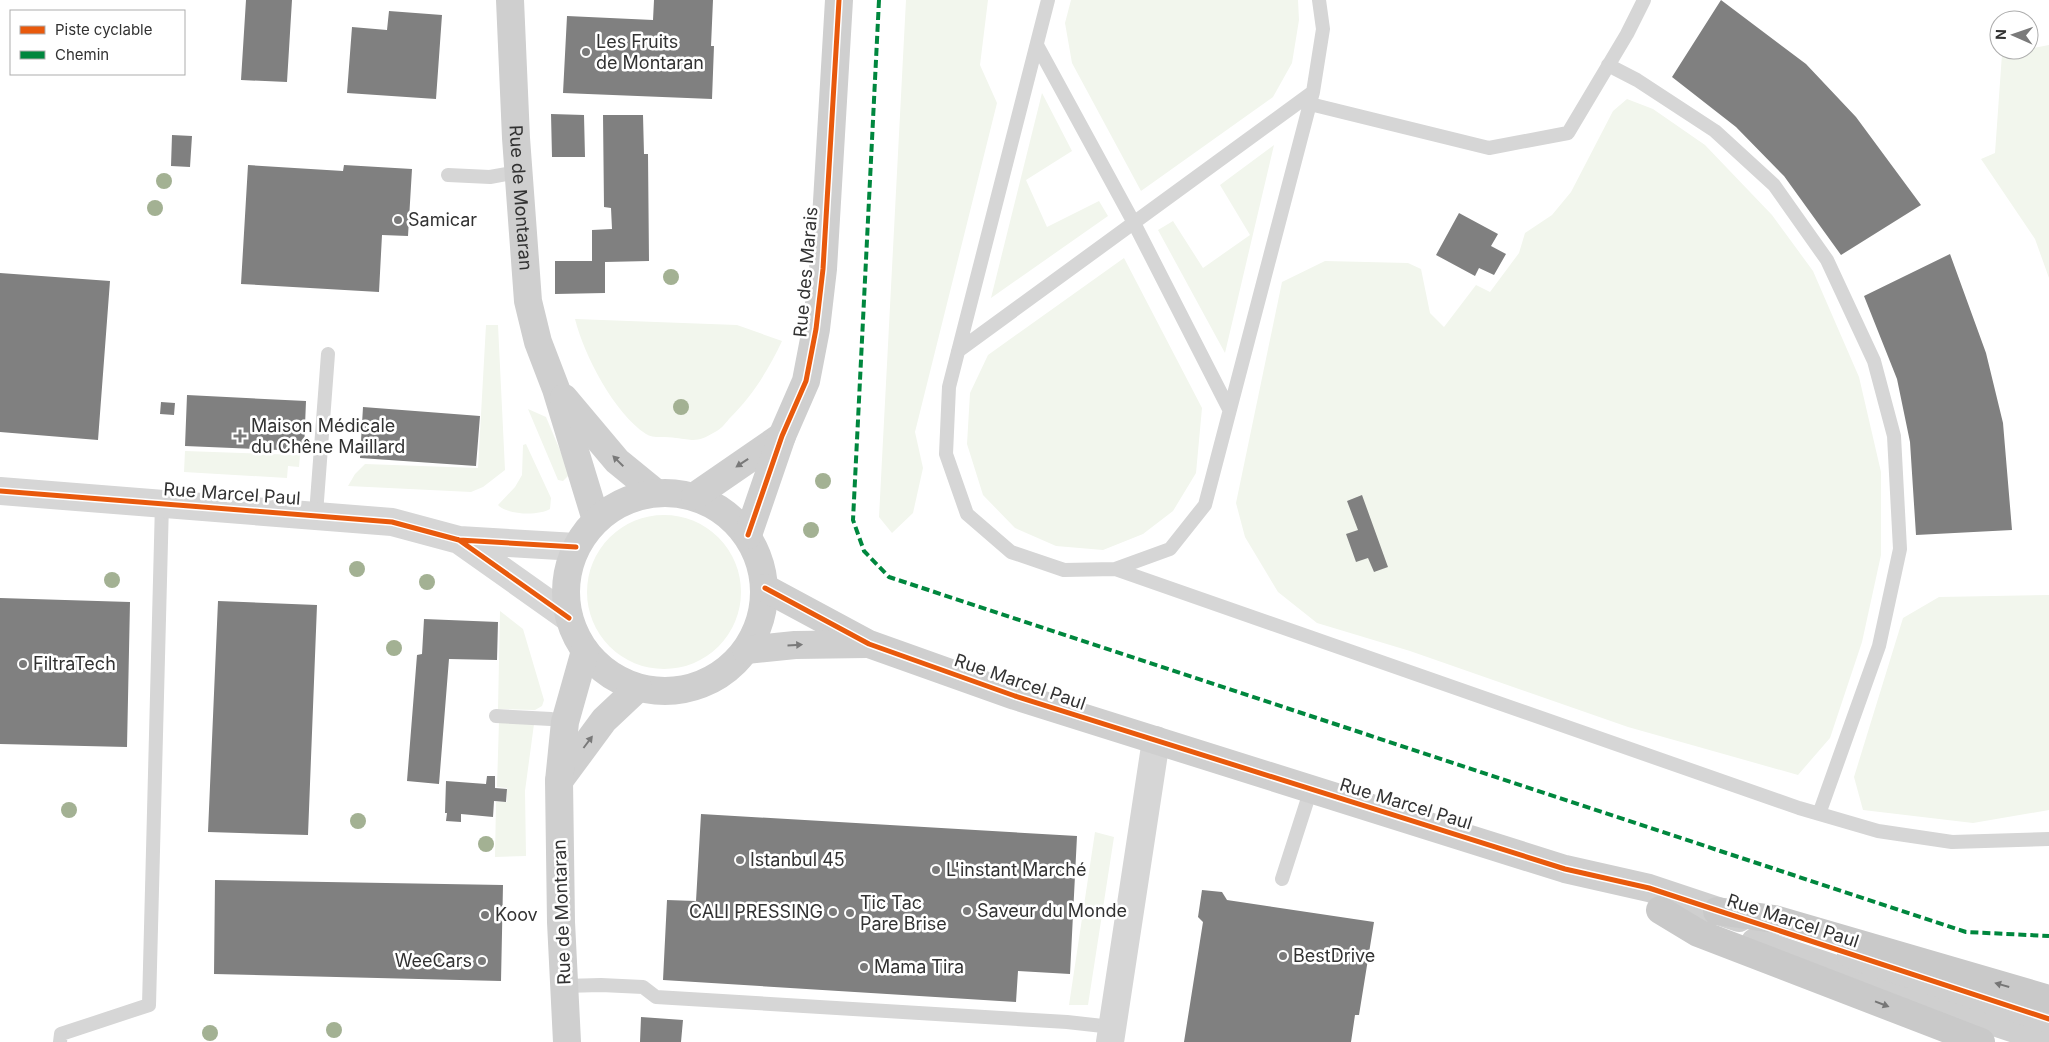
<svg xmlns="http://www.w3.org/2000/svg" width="2049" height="1042" font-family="Inter,sans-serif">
  <rect width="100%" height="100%" fill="#fff"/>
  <path fill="#f2f6ed" d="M906,0H988L980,65L997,103L915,432L923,468L913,513L892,533L879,517Z
    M1071,0H1298L1299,20L1292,63L1273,97L1141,191L1072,63L1065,23Z
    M2049,45V278L2035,239L1981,159L1995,153L2002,54Z
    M1042,93L1072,151L1026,180L1047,227L1099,201L1108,216L991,298Z
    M1627,99L1653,109L1705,145L1772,215L1813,271L1859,377L1881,472V555L1862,642L1830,738L1798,775L1628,727L1410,651L1317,623L1278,592L1245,537L1236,503L1282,282L1325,261L1408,263L1421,269L1430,313L1444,327L1476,285L1490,292L1519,253L1525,233L1552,215L1571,192L1613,111Z
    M1274,145L1225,353L1158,230L1173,221L1203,268L1250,235L1220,185Z
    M1124,258L1202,408L1196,473L1173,511L1143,534L1103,550L1056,546L1015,528L983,495L967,444L970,393L988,355Z
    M575,319L737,325L782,341C768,371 752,396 729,419C725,424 720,430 715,432C697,443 694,440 676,438C667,436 653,439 646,434C614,413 584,355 575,319Z
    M486,325H498L505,470L483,487L471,492L348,486L355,474L365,464L478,468Z
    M528,409L546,417L570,474L563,481L558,480Z
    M526,444L551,498L550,509C539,516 507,515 498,505L515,487L522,475L523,445Z
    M185,451L300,455L299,467L288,466L287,478L184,472Z
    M587 592a77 77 0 1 1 154 0a77 77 0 1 1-154 0Z
    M2049,595V810L1973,823L1863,810L1854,777L1903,618L1939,597Z
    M500,611L523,629L544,700L542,706L535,710L498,709Z
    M499,721L534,724L525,791L526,856L495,857L496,802H507V788L497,787Z
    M1095,832L1114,837L1088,1005H1069Z"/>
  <path fill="#808080" d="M246,0H292L287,82L241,80Z
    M654,0H713L711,46H714L712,99L563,93L567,16L653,20Z
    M1721,0L1806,64L1856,117L1921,205L1841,255L1784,176L1736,127L1672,77Z
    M389,11L442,15L436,99L347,93L352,27L387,30Z
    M551,114L584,115L585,157H552Z
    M603,115H643L644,154H648L649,261L605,262V293L555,294V261H592V230L612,229L611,208L604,207Z
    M172,135L192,136L190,167L171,166Z
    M248,165L343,171L344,165L412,169L408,236L382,235L379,292L241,284Z
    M1459,213L1498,234L1491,246L1506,254L1494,275L1479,268L1475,276L1436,255Z
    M1950,254L1986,353L2003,423L2012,530L1916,535L1910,442L1897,379L1864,296Z
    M0,273L110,281L98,440L0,432Z
    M187,395L306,401L304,451L185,446Z
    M161,402L175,403L174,415L160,414Z
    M363,407L480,416L476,466L360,458Z
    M1362,495L1388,567L1374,572L1368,558L1356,562L1346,534L1358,530L1347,501Z
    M0,598L130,602L127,747L0,744Z
    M218,601L317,605L308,835L208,832Z
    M424,619L498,622L497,660L449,659L439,784L407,781L417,655L422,654Z
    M487,776H495V788L507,789L506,802L494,801L493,817L461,814V822L446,821L447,813H445L446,781L486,784Z
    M701,814L1077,836L1070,974L1018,971L1016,1002L663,980L667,900L696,901Z
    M215,880L503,885L501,981L214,974Z
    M1202,890L1222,892L1227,900L1374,922L1359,1015H1355L1351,1042H1184L1203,922L1198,917Z
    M641,1017L683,1020L681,1042H640Z"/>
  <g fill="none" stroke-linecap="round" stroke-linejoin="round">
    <path stroke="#d6d6d6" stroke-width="14" d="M1048,0L949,387L946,454L967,514L1011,552L1064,570L1115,569L1170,549L1205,505L1313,92L1323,29L1319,0
      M1037,45L1134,223L1229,409
      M1608,65L1637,80L1715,131L1774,185L1827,260L1874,361L1894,436L1900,549L1879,646L1819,814
      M1310,104L1489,148L1568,133L1627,34L1644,0
      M448,175L490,177L518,172
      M958,351L1313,92
      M316,514L328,354
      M1115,569L1799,808L1878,831L1952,842L2049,839
      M496,716L551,719L565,722
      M1282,879L1311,789
      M564,986L601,985L643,987L656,997L1067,1022L1112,1027
      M60,1042L61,1034L149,1005L162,503"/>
    <path stroke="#d6d6d6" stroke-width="28" d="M0,491L392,522L459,540L576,547
      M459,540L569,618
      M1110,1042L1156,740"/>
    <g stroke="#cfcfcf" stroke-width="28">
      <path id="s1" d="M510,0L516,138L528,301L538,342L556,389L596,520"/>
      <path d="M564,398L617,461L655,492"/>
      <circle cx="665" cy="592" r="99"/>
      <path d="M695,496L782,436"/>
      <path d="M748,535L782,436L806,381L816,329L823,269L839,0"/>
      <path d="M765,588L869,644L1015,696L1565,869L1649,888L1739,918"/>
      <path d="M746,650L795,645L867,644"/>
      <path d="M559,781L604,720L638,688"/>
      <path d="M1755,942L2018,1030L2039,1042"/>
      <path d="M1851,955L2049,1019"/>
      <path d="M567,1042L561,922L559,781L565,722L585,651"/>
    </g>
    <path stroke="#c9c9c9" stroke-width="28" d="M1660,910L1698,933L1981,1042
      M1717,911L1774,919L2049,999"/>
    <path stroke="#00873e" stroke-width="4" stroke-dasharray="8 4" stroke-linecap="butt" d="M879,0L853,520L864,551L889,577L1966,932L2049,936"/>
    <defs>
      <path id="cycleway" d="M0,491L392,522L459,540L576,547
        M748,535L782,436L806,381L816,329L823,269L839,0
        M459,540L569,618
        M765,588L869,644L1015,696L1565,869L1649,888L2049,1019"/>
    </defs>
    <use href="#cycleway" stroke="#fff" stroke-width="8"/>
    <use href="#cycleway" stroke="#e8590c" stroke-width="5"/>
  </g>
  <g fill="#a3b193">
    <circle cx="164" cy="181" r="8"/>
    <circle cx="155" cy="208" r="8"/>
    <circle cx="671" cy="277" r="8"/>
    <circle cx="681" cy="407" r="8"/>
    <circle cx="823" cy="481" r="8"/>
    <circle cx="811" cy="530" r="8"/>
    <circle cx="357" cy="569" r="8"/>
    <circle cx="112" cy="580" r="8"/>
    <circle cx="427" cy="582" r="8"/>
    <circle cx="394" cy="648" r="8"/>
    <circle cx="69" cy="810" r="8"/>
    <circle cx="358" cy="821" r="8"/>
    <circle cx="486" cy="844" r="8"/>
    <circle cx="334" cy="1030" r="8"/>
    <circle cx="210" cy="1033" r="8"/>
  </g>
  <defs><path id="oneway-solid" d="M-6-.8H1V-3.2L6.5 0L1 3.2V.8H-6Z" transform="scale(1.25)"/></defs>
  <g fill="#797979">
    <use href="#oneway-solid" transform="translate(618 461) rotate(-135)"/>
    <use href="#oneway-solid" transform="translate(742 463) rotate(146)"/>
    <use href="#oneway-solid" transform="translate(795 645) rotate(-3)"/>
    <use href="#oneway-solid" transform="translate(588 742) rotate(-53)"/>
  </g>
  <g fill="#767676">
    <use href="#oneway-solid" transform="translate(2002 985) rotate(-164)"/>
    <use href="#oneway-solid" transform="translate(1882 1004) rotate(21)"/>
  </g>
  <g fill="#7a7a7a" stroke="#fff" stroke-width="2">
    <circle cx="586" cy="52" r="5"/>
    <circle cx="398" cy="220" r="5"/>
    <path d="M237.5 428.5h5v5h5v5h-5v5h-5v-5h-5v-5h5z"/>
    <circle cx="23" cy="664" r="5"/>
    <circle cx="740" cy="860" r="5"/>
    <circle cx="936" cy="870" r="5"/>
    <circle cx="967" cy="911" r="5"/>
    <circle cx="833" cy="912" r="5"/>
    <circle cx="850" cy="913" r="5"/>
    <circle cx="485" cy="915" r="5"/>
    <circle cx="1283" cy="956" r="5"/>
    <circle cx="482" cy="961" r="5"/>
    <circle cx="864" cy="967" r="5"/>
  </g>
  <g text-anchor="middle" stroke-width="5" stroke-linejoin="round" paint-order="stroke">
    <g font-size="18" fill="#323232" stroke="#fff" text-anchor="start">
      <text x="596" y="48">Les Fruits<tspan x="596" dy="21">de Montaran</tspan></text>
      <text x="408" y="226">Samicar</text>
      <text x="251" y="432">Maison Médicale<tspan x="251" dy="21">du Chêne Maillard</tspan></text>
      <text x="33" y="670">FiltraTech</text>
      <text x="750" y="866">Istanbul 45</text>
      <text x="946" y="876">L'instant Marché</text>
      <text x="860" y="909">Tic Tac<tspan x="860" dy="21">Pare Brise</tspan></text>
      <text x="977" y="917">Saveur du Monde</text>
      <text x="823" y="918" text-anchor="end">CALI PRESSING</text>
      <text x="495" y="921">Koov</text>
      <text x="1293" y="962">BestDrive</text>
      <text x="472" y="967" text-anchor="end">WeeCars</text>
      <text x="874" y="973">Mama Tira</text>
    </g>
    <g font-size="18" fill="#323232" stroke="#fff">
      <text dy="6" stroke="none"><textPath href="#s1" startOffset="198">Rue de Montaran</textPath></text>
      <text transform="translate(806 272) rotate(-85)" y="6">Rue des Marais</text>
      <text transform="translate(232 494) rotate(4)" y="6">Rue Marcel Paul</text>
      <text transform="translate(1020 682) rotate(19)" y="6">Rue Marcel Paul</text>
      <text transform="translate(1406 804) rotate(17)" y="6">Rue Marcel Paul</text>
      <text transform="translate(562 912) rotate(-92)" y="6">Rue de Montaran</text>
      <text transform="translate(1793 921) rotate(18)" y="6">Rue Marcel Paul</text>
    </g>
  </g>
  <rect x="10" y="10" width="175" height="65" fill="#ffffff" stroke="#adadad"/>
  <rect x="20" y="26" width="25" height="8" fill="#e8590c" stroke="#adadad"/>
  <text x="55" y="35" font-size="15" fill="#323232">Piste cyclable</text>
  <rect x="20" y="51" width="25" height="8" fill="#00873e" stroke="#adadad"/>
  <text x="55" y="60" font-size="15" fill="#323232">Chemin</text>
  <g transform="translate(2014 35) rotate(272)"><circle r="24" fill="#ffffff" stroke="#adadad"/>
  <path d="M0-4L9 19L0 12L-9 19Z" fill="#7a7a7a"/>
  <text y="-8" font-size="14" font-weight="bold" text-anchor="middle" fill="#323232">N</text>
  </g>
</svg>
